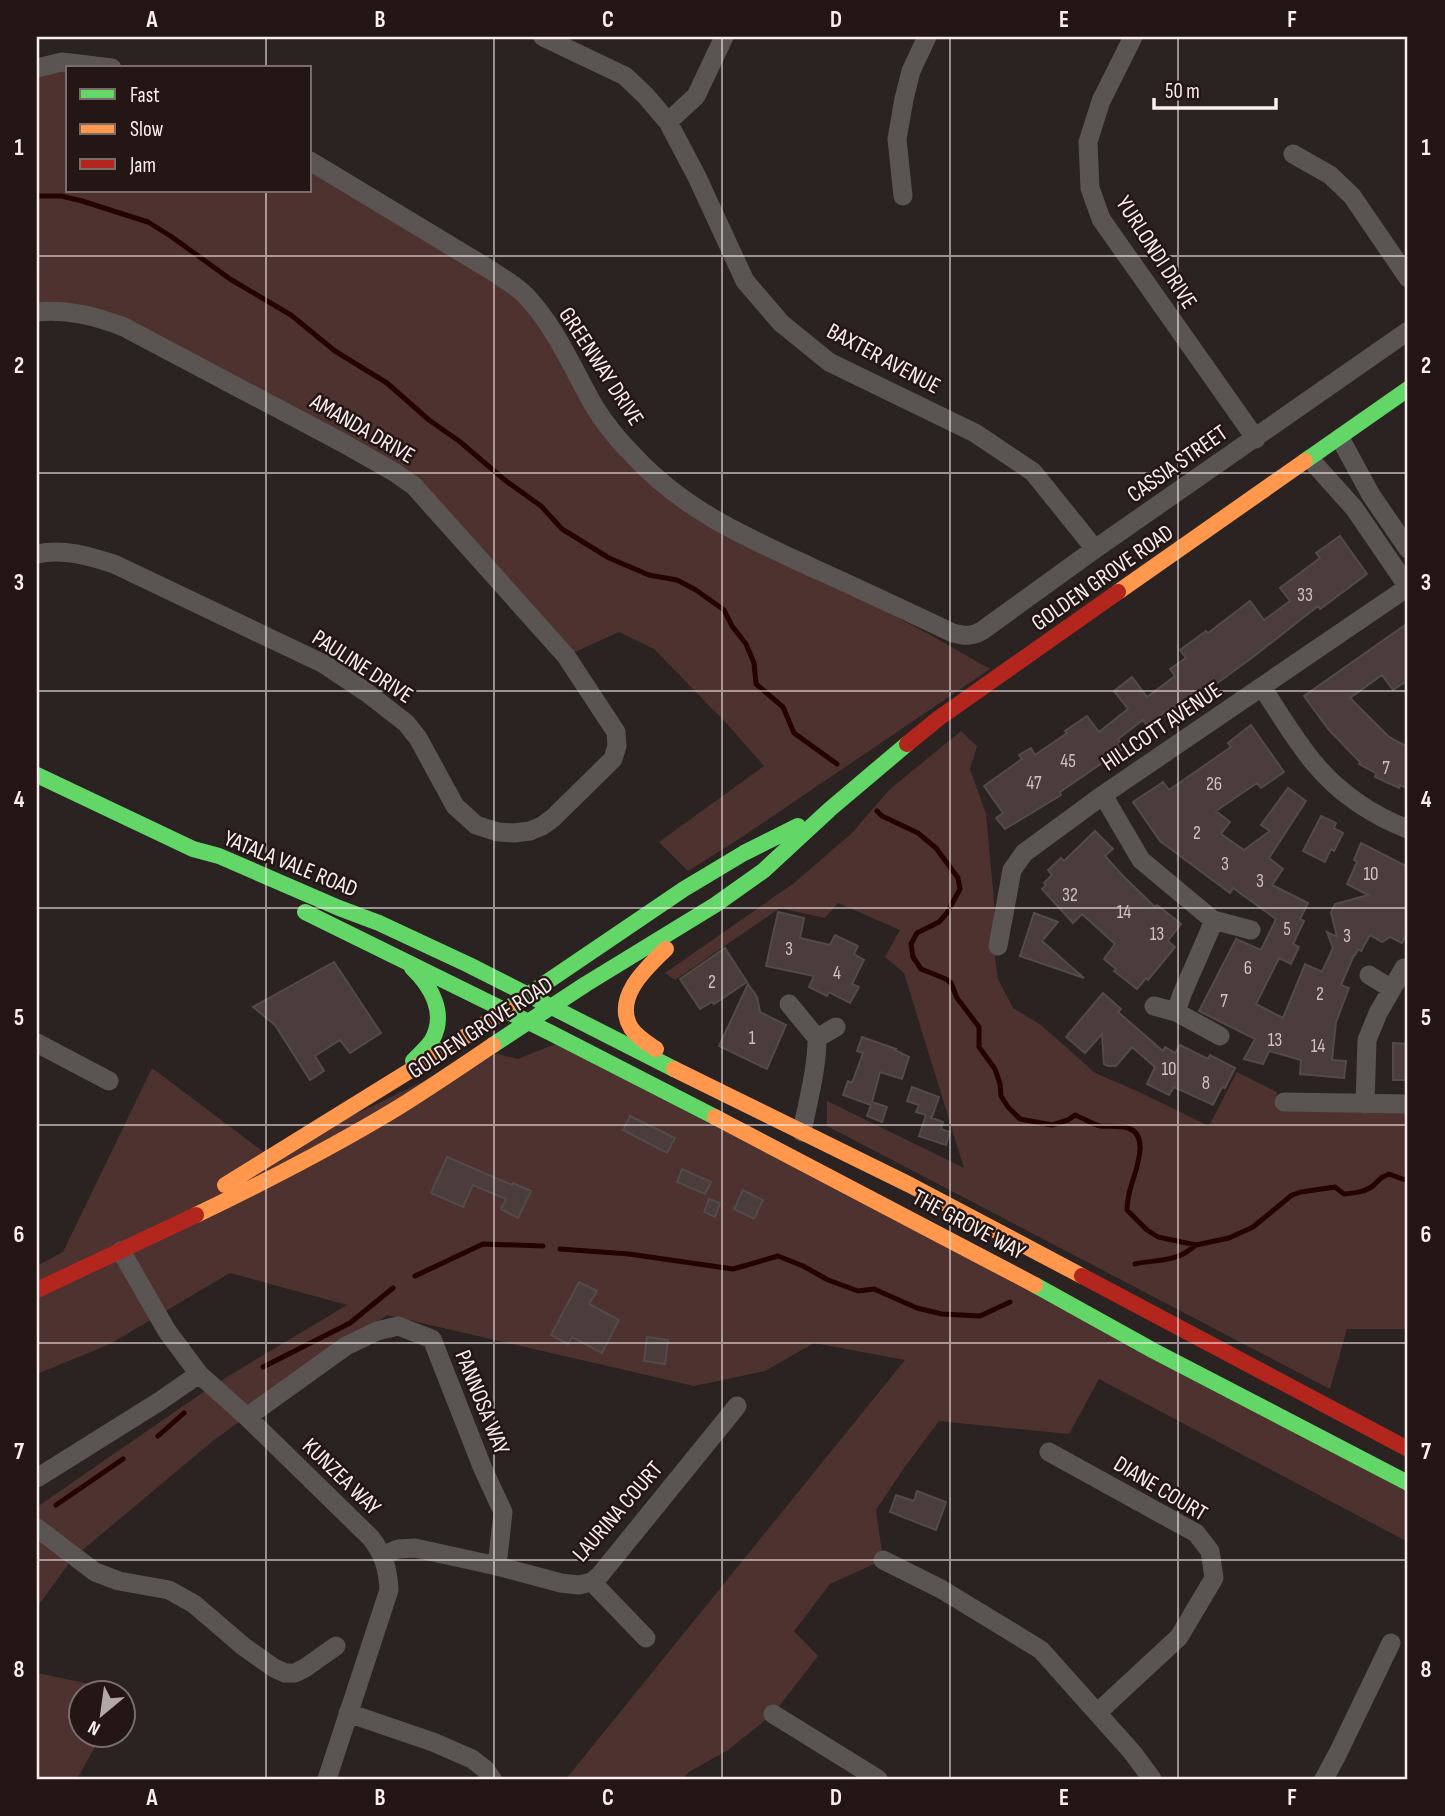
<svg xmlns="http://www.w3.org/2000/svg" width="1445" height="1816" font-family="'Sofia Sans Condensed',sans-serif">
  <rect width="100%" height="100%" fill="#2a2322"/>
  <path fill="#4e322f" d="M37,68H68V191H310V163L527,297L612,432L741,534L934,637L990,669L742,837L688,871L659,842L764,766L729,726L654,649L619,632L566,656L422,494L106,320L37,312Z
    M961,731L977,746L970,769L986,814L998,946L995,959L998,979L1013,1008L1041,1025L1095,1073L1137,1091L1209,1126L1237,1072L1277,1092L1276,1102L1408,1104V1329H1347L1330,1389L827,1126V1101L964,1168L904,973L885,957L900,930L838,903L825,918L780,908L675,980L665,973L794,883L852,833L889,790Z
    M563,1041L1408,1483V1542L1099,1379L1069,1434L939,1421L904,1468L876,1510L883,1560L830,1584L794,1631L818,1656L773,1714L728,1750L689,1772L683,1779H566L905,1360L814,1343L765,1371L694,1386L387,1315L214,1440L73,1558L37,1607V1507L212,1386L347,1305L230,1273L110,1344L37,1374V1266L63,1252L152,1068L269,1156L486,1051L518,1059Z
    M37,1673L124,1691L123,1695L122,1694H80V1736H101L77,1779H37Z"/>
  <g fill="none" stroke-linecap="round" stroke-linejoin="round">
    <path stroke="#260303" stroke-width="5" d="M37,196H61L82,201L148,222L172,237L230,279L291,315L335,351L387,383L429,420L459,441L506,481L541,506L562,529L609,558L649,575L677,580L696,590L724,610L732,626L746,644L754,663L756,684L783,707L794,733L837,764
      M877,811L882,816L918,833L936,848L958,878L960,889L947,913L939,922L917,933L911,944L913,957L921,969L946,979L951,983L957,998L979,1027V1047L995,1069L1000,1084L1001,1096L1008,1107L1020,1119L1052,1125L1068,1120L1075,1115C1083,1118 1092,1124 1100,1126C1109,1127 1120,1125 1128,1128C1153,1136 1132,1178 1129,1194C1128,1199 1127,1205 1127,1210L1147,1230L1158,1237L1196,1245L1229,1238L1253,1227L1292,1195L1301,1192L1335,1187L1344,1194C1354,1193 1366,1192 1374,1185C1380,1179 1381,1177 1389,1174L1408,1181
      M560,1249L629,1254L733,1269L778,1256L803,1266L828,1280L858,1291L874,1289L917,1308L942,1314L980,1316L1010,1302
      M1135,1264C1150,1260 1167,1262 1181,1255C1186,1253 1191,1249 1196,1245
      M415,1276L483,1244L543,1246
      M263,1367L350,1323L393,1288
      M158,1436L184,1413
      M56,1505L123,1459"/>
  </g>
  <path fill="#4a3d3b" stroke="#524b4a" stroke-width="2" d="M1340,536L1367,574L1320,609L1318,606L1253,657L1172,716L1167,710L1147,726L1143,720L1118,739L1124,748L1060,792L1061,795L1005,829L996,818L1003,813L984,786L1022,759L1019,755L1031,748L1035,755L1067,733L1065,731L1087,716L1099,732L1128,709L1114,691L1132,677L1147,697L1175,676L1170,669L1186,658L1180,650L1206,631L1208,633L1250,601L1264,620L1290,601L1280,588L1320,558L1316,553Z
    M1408,623V680L1393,690L1382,675L1350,698L1389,737L1408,747V789L1400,785L1399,788L1375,777L1376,773L1359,764L1360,762L1329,730L1304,696Z
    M1251,725L1284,772L1261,788L1257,783L1216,811L1230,822L1221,834L1244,850L1270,831L1261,825L1288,788L1306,801L1269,858L1283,869L1272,885L1308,903L1300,919L1304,921L1293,944L1299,947L1291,964L1279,958L1256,1004L1283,1018L1305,964L1322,972L1333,948L1327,932L1337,937L1331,912L1335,904L1368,895L1347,884L1357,862L1354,860L1361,843L1408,867V930L1402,943L1390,937L1382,942L1370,935L1361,951L1358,949L1355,955H1354L1341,985L1349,988L1336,1022L1332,1060L1346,1061L1344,1078L1300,1074L1301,1060L1269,1051L1263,1064L1244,1059L1255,1039L1199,1011L1236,939L1261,950L1276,919L1233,888L1230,893L1160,841L1133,802L1163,782L1169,790L1231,747L1228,743Z
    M1321,816L1336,823L1334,828L1343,833L1334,851L1331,849L1325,862L1303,851Z
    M1095,831L1113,849L1105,856L1124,877L1155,907L1157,905L1181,924L1168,941L1175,947L1148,980L1146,978L1137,989L1114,971L1116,969L1104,959L1115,944L1082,914L1073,923L1042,889L1046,885L1044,883L1052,875L1048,870L1061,858L1064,861Z
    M778,912L804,918L800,938L830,945L835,935L858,946L854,954L864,960L852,984L859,987L850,1003L829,992L827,996L809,987L814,976L766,966Z
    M1034,913L1058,922L1042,941L1084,978L1020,956Z
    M725,948L747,982L714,1004L712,1002L700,1009L680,979Z
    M334,962L381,1033L350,1053L340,1040L315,1056L324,1071L310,1080L275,1025L253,1007Z
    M748,984L757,997L760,1012L786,1025L767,1069L719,1046Z
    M1103,993L1121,1009L1118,1012L1163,1051L1165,1047L1175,1053L1180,1045L1208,1059L1210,1055L1235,1068L1225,1088L1222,1087L1213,1105L1174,1087L1169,1095L1147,1084L1155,1067L1132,1047L1116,1066H1108L1104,1064L1102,1034L1085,1053L1066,1037Z
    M862,1037L896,1049L895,1050L909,1057L902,1079L880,1072L872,1102L887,1107L882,1122L867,1116L871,1105L843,1095L848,1081L852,1083L863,1053L857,1051Z
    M1393,1043L1408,1044V1080H1393Z
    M912,1087L939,1097L932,1117H930L943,1122L941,1129L950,1132L946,1145L919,1136L926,1115L916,1112L919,1105L907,1101Z
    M630,1116L675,1138L667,1153L623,1130Z
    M447,1157L512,1185L513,1183L531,1191L518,1218L501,1209L506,1199L473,1185L463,1207L431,1193Z
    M682,1169L711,1182L705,1194L677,1182Z
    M743,1190L763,1200L754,1219L734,1209Z
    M709,1199L720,1203L715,1217L704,1212Z
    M579,1282L597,1291L589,1304L619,1320L602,1353L572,1337L568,1344L551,1335Z
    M647,1337L668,1340L665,1364L644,1361Z
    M917,1491L946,1502L936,1530L890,1512L896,1495L914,1501Z"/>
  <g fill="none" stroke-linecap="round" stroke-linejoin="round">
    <path stroke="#5a5453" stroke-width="19" d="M543,37L625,76L646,96L668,122L697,177L745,281L781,323L829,362L975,433L1033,472L1095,549
      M1133,37L1101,101L1088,142L1090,188L1101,219L1256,439
      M37,68L62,62L112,68
      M668,122L696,96L724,37
      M1293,154L1330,175L1352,196L1408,278
      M310,161L489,269C502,278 516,285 527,297C556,328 573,369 594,406C605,424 619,441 634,456C685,511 746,537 813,568C860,589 906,611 953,633C965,636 972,637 983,630L1095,549L1408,331
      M903,196L897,139L904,99L911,71L927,37
      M37,312C68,309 95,316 124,327L343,443L394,472L414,486L566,656L616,732L617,746L613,759L553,818L542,826L530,831L514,833L498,832L476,825L455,806L418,738L406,723L366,692L324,664L114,564C89,556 63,548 37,554
      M1340,438L1371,495L1408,549
      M1310,459L1354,508L1408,587
      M1262,687C1278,711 1296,742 1315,764C1339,793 1373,816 1408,829
      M1103,795L1141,860L1213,920L1210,930L1182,994L1176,1012L1220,1036
      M1213,920L1251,930
      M998,946L1012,870L1024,853L1103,795L1408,587
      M1369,975L1392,989
      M789,1004L817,1038C817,1070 808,1100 802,1132
      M1154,1006L1176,1012
      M817,1038L836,1027
      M37,1043L109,1081
      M1284,1102L1408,1104
      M1365,1104L1367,1040L1378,1013L1404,968
      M121,1251L167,1331L199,1374L247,1417L371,1538C384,1555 388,1569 389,1590L327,1779
      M247,1417L346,1346L377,1331L398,1326L432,1339L483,1469L503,1512L497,1566
      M1049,1452L1196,1533L1210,1551L1214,1578L1179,1637L1097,1713
      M37,1478L160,1401L199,1374
      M37,1528L95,1572L119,1581L169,1590L194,1604L243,1646L274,1668L285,1673H295L305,1668L336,1646
      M383,1555L398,1549L415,1548L497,1566L561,1583L579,1585L592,1582L600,1575L737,1406
      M883,1560L941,1589L1041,1650L1132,1752L1152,1779
      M592,1582L646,1638
      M348,1713L433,1742L472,1759L485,1769L492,1779
      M773,1714L878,1779
      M1324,1779L1338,1753L1391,1643"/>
    <path stroke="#63d668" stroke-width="16" d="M1305,461L1408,389
      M37,775L193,849L219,856L339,908L379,923L469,965L674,1069
      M305,912L551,1033L715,1117
      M412,968C431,986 447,1013 432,1040C427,1048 419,1054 413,1061
      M507,1009L684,889L744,853L798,826
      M493,1045L586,984L715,905L763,871L829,810L907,744
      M1035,1285L1154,1351L1408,1483"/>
    <path stroke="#ff974d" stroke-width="16" d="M1118,592L1305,461
      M656,1049C647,1043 637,1037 631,1028C613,998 646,968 666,949
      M674,1069L910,1185L1082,1276
      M715,1117L1035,1285
      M225,1185L474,1031L507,1009
      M196,1215C265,1182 333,1147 399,1107C431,1087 462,1066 493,1045"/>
    <path stroke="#b3261e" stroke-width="16" d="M907,744L939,718L1118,592
      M1082,1276L1408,1449
      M37,1290L196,1215"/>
  </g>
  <path fill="none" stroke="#f9efee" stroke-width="2" stroke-opacity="0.55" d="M266,37V68M494,37V1779M722,37V1779M950,37V1779M1178,37V1779M266,191V1779M37,256H1408M37,473H1408M37,691H1408M37,908H1408M37,1125H1408M37,1343H1408M37,1560H1408"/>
  <g text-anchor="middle" stroke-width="5" stroke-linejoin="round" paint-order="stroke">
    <g font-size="19" fill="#cdc2c1">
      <text x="1305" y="601">33</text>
      <text x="1068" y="767">45</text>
      <text x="1386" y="774">7</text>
      <text x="1034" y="789">47</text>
      <text x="1214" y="790">26</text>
      <text x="1197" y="839">2</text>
      <text x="1225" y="870">3</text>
      <text x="1371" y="880">10</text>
      <text x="1260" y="887">3</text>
      <text x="1070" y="901">32</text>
      <text x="1124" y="918">14</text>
      <text x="1287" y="935">5</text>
      <text x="1157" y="940">13</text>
      <text x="1347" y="942">3</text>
      <text x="789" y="955">3</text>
      <text x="1248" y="974">6</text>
      <text x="837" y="979">4</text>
      <text x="712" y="988">2</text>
      <text x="1320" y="1000">2</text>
      <text x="1224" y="1007">7</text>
      <text x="752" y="1044">1</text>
      <text x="1275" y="1046">13</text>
      <text x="1318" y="1052">14</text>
      <text x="1169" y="1075">10</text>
      <text x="1206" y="1089">8</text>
    </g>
    <g font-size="23" fill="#f9efee" stroke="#241615">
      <text transform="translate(1157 252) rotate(57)" y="8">YURLONDI DRIVE</text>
      <text transform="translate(884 358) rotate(28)" y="8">BAXTER AVENUE</text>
      <text transform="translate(602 366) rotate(57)" y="8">GREENWAY DRIVE</text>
      <text transform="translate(363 428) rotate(30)" y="8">AMANDA DRIVE</text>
      <text transform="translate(1177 463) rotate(-35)" y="8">CASSIA STREET</text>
      <text transform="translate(1102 577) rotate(-35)" y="8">GOLDEN GROVE ROAD</text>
      <text transform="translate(363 666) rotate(33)" y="8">PAULINE DRIVE</text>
      <text transform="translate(1161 726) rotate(-34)" y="8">HILLCOTT AVENUE</text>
      <text transform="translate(291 863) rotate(22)" y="8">YATALA VALE ROAD</text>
      <text transform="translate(480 1027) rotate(-33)" y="8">GOLDEN GROVE ROAD</text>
      <text transform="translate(969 1224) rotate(28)" y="8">THE GROVE WAY</text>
      <text transform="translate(483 1402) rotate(68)" y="8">PANNOSA WAY</text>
      <text transform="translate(342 1476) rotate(44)" y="8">KUNZEA WAY</text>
      <text transform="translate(1161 1488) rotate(31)" y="8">DIANE COURT</text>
      <text transform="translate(617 1511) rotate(-49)" y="8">LAURINA COURT</text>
    </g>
  </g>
  <rect width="1445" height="1816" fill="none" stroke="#241615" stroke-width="77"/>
  <rect x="66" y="66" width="245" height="126" fill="#241615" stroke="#796d6c" stroke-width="2"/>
  <rect x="80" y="89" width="35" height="10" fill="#63d668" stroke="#796d6c" stroke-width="2"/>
  <text x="130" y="102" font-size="21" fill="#f9efee">Fast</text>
  <rect x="80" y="124" width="35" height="10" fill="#ff974d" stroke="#796d6c" stroke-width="2"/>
  <text x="130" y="136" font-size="21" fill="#f9efee">Slow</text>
  <rect x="80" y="159" width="35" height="10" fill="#b3261e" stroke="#796d6c" stroke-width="2"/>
  <text x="130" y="172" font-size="21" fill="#f9efee">Jam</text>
  <g transform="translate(102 1714) rotate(209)"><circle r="33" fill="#241615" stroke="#796d6c" stroke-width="2"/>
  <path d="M0-5L12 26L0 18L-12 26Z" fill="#b1a8a7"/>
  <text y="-10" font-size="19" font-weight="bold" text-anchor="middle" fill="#f9efee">N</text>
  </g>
  <path d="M1154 98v10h122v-10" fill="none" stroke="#f9efee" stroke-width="3.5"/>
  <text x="1165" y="98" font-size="21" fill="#f9efee" stroke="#241615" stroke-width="5" paint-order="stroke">50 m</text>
  <rect x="38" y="38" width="1368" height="1740" fill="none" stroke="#f9efee" stroke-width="2.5"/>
  <g font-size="23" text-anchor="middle" font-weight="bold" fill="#f9efee">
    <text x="152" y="27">A</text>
    <text x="380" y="27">B</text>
    <text x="608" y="27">C</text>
    <text x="836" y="27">D</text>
    <text x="1064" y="27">E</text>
    <text x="1292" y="27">F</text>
    <text x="19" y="155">1</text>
    <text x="1426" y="155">1</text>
    <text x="19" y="373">2</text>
    <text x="1426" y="373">2</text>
    <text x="19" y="590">3</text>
    <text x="1426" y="590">3</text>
    <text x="19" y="807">4</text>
    <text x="1426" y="807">4</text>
    <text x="19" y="1025">5</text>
    <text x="1426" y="1025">5</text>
    <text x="19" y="1242">6</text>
    <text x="1426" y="1242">6</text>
    <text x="19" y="1459">7</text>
    <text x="1426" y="1459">7</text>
    <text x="19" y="1677">8</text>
    <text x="1426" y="1677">8</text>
    <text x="152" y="1805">A</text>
    <text x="380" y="1805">B</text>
    <text x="608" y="1805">C</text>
    <text x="836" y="1805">D</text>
    <text x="1064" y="1805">E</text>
    <text x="1292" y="1805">F</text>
  </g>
</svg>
